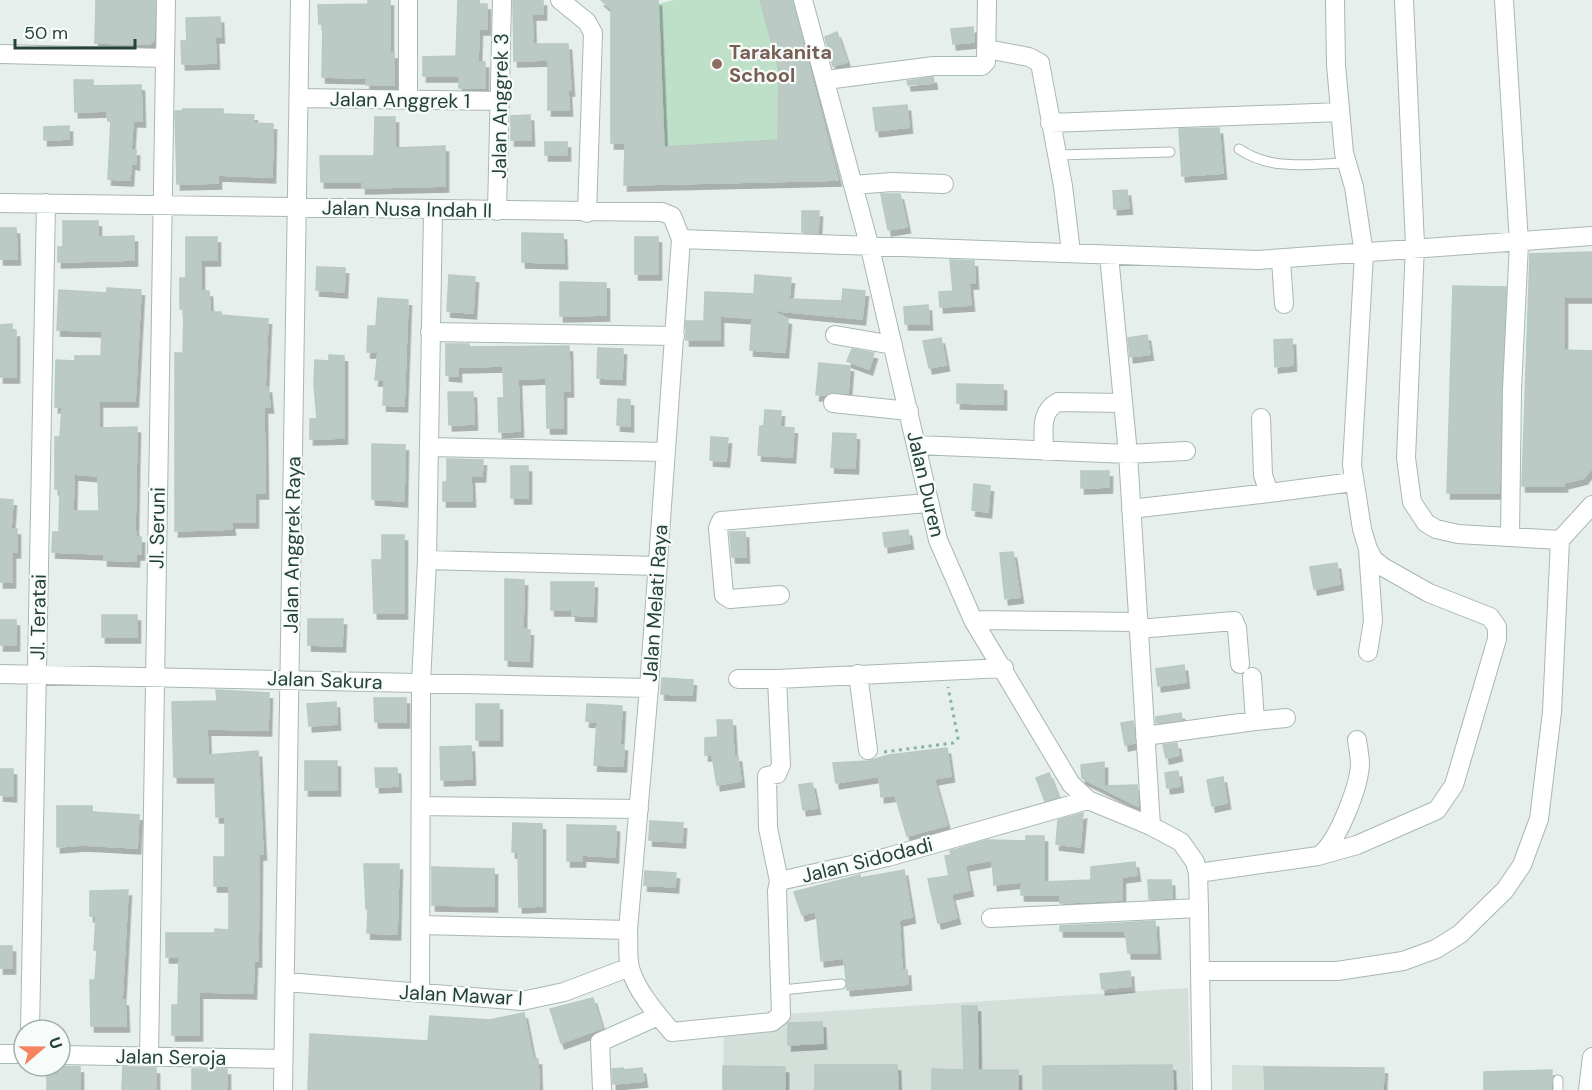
<svg xmlns="http://www.w3.org/2000/svg" width="1592" height="1090" font-family="'DM Sans',sans-serif">
  <defs>
    <filter id="shadow"><feDropShadow dx="3.5" dy="6" stdDeviation="0" flood-color="#0004"/></filter>
  </defs>
  <rect width="100%" height="100%" fill="#e6efeb"/>
  <path fill="#d4dfda" d="M1188,988L1191,1090H723L724,1018Z
    M1232,1065L1384,1068L1385,1090H1232Z"/>
  <path fill="#bfe0c8" d="M674,0H760L779,70L778,140L664,147L658,4Z"/>
  <path fill="#bbcac4" stroke="#b8c9c2" stroke-width="1.5" fill-rule="evenodd" filter="url(#shadow)" d="M96,0H155L154,40L150,44L95,43Z
    M368,0H390V53H394V85H366L367,78L322,77L323,24H319L318,5L368,4Z
    M458,0H479V4H487V29H479L478,62H485V88H459V76H423V57L456,56Z
    M513,0H543V14H532L533,44H568L571,90H568L569,110H548V60L514,61Z
    M601,0H658L664,147L778,140L779,70L760,0H792L838,180L624,185L625,143H611V9Z
    M220,17L221,37H215L216,63L182,64L181,41H187L186,18Z
    M973,27L974,42L953,44L951,29Z
    M837,32L847,62L833,66L825,37Z
    M933,77L934,83L908,85L907,81Z
    M74,80H93V86L141,85L142,121H133L131,150H136V164L131,163L130,180L108,179L111,121H108L107,111L75,112Z
    M907,105L909,127L876,131L873,108Z
    M183,109H223V114L254,115L253,123L273,124L272,177L218,175V183L177,184L175,111H182Z
    M530,115L531,140H511V116Z
    M375,117H395V148L445,146V186L362,188V182H321L320,156H374Z
    M69,126V139L44,140V127Z
    M1219,128L1223,173L1182,176L1179,129Z
    M545,142H567V155H545Z
    M1127,190L1129,208L1114,209L1113,191Z
    M881,194H900L907,227L888,230Z
    M802,211H819L818,233L802,232Z
    M63,221H98V237L134,236V260L58,262V247H63Z
    M0,228H16L17,259H0Z
    M522,233L563,234L564,263L522,262Z
    M186,237H217V260H201V291H209L210,312H221V315L268,319L265,387H268L270,407H264L265,493H255V522H231L232,529L175,531V353H183L184,309H180V278H186Z
    M635,237H658V274H635Z
    M1592,252V297H1564V350L1592,351V468L1584,478L1564,483V486H1522L1530,254Z
    M950,260L974,261L975,283H969L971,305L940,307L939,292L953,291Z
    M317,267L345,268L344,292L316,290Z
    M449,275L475,277L473,313L447,311Z
    M755,275L791,278L789,299L842,301L843,289L865,291L862,319L769,310L788,319L785,352L750,350L752,318L720,316V340H686V321H704L705,292L754,294Z
    M560,282L606,283V315L560,316Z
    M1453,286L1506,287L1499,493H1447Z
    M107,288L141,290L135,401H99V428L137,427L135,528L136,537H141V554H136V561L104,560V554L52,552L53,532H59L60,489H55V437H60L62,407H55L56,360L75,361V356H101L102,331L57,330L59,290L107,293ZM74,474L98,476L99,511H73Z
    M378,298L408,300L404,406L383,405L384,380H375L378,352H367L368,326H376Z
    M928,305L929,324H905L904,307Z
    M12,324V331H16V377H0V325Z
    M1147,335L1150,354L1130,357L1128,338Z
    M941,338L946,365L929,368L923,341Z
    M1292,339L1293,365L1275,367L1274,340Z
    M446,344H469V347L569,346L570,391H563V428H547L546,378L518,379L520,431L499,432L498,398H504L503,366L458,367V376L446,375Z
    M598,348L623,349L622,379L597,378Z
    M852,349L874,353L869,369L847,361Z
    M329,355L344,356V438L310,439V419H317L314,384L315,360L329,361Z
    M819,363L850,366L848,393L816,395Z
    M957,384L1003,385V404L957,403Z
    M448,392H473L474,424L449,425Z
    M618,399L630,400V426L617,425Z
    M765,410L781,411L780,427L794,428L792,457L758,455L760,426H764Z
    M833,433L856,434L855,468L831,467Z
    M711,437L728,438L726,461L710,460Z
    M372,444L405,445L404,501L372,499Z
    M447,459L483,460L482,476H471L472,501H443V482H447Z
    M511,466H528V498H511Z
    M1081,471H1109V487L1081,488Z
    M974,484L990,486L988,512L972,510Z
    M0,499L13,500L11,529H17V552H12V582H0Z
    M908,530L910,543L885,547L883,533Z
    M730,532H745L746,557H732Z
    M382,535H404V613H374L372,560H382Z
    M1013,552L1020,597L1005,599L1000,553Z
    M1337,563L1340,584L1314,589L1310,567Z
    M505,579L524,580L523,629L530,630L529,661L505,660Z
    M551,582H594L593,616L572,615V610H551Z
    M102,615H137V637H102Z
    M308,619H343L342,646L308,645Z
    M0,620H16V645H0Z
    M1184,665L1186,682L1158,686L1156,669Z
    M662,678L693,680L692,695L661,694Z
    M216,690L269,693L268,730L207,729L208,755L258,751L263,854H259L258,961H254L253,993L199,992V1035H172V1005H178L179,957H166V933H215V929L229,930V886H214V857H225V817H216L215,777H174L172,702L217,701Z
    M374,698H406V722H375Z
    M336,702L337,724L309,726L307,704Z
    M476,704H499V740H476Z
    M587,704L622,706L620,745H624L623,766L594,765L597,722L586,721Z
    M1181,713L1182,720L1156,723V717Z
    M717,720H732L734,756H738L741,781L717,785L712,755H705V738L718,737Z
    M1133,721L1135,743L1125,745L1121,723Z
    M1177,743L1179,755L1166,758L1163,745Z
    M471,746L472,779L441,780L440,747Z
    M947,748L951,776L934,779L947,825L907,836L895,795L881,797L879,776L836,783L833,763L869,761L889,755Z
    M305,761H337V790H305Z
    M1104,762V786L1137,785L1138,806L1082,778L1081,765Z
    M375,768H397L398,786L376,787Z
    M0,769H13V796L0,795Z
    M1178,771L1180,786L1167,788L1165,773Z
    M1049,773L1058,797L1045,801L1036,778Z
    M1223,777L1227,803L1212,806L1207,780Z
    M812,783L817,808L803,810L799,785Z
    M57,806H92V812L139,815L137,848L83,845L57,847Z
    M1083,813L1080,847L1056,844L1058,820Z
    M650,821L683,823L682,842L649,840Z
    M513,823L542,824V906L519,907L518,852H512Z
    M567,825L616,826L615,857L582,855V861H567Z
    M1026,836H1044V882L1091,880V867L1135,862L1137,875L1122,877V900L1060,903V895H1021V882L994,885L992,860L965,865L970,890L951,894L957,918L938,923L928,879L949,876L945,856L951,855L950,851L987,840L1026,841Z
    M364,864H399L397,934L367,933L368,909H366Z
    M432,867L494,869V906L432,905Z
    M904,870L912,917L899,920L902,970H907L908,984L847,990L844,958L821,961L816,911L802,915L794,892L860,875V878Z
    M645,871L676,873L675,887L644,885Z
    M1148,880H1171L1172,898L1149,899Z
    M128,890L122,1000H125L126,1026H91L90,980H95L97,950H94L96,916H90V891Z
    M1155,921L1157,953H1128L1124,923Z
    M1123,923V931H1060V926Z
    M0,946H12V968H0Z
    M1130,971L1131,986L1102,989L1100,974Z
    M593,998L602,1028L561,1043L550,1009Z
    M962,1006H977L978,1070H1018V1090H932V1069L964,1070Z
    M524,1013L533,1059H538L539,1090H308L310,1034L428,1041L430,1016L490,1020Z
    M822,1022L823,1043L788,1045V1023Z
    M815,1065H897L898,1090H815Z
    M1172,1065L1173,1090H1043V1066Z
    M47,1066L80,1067V1090H47Z
    M723,1066L785,1067V1090H723Z
    M123,1067L156,1068V1090H122Z
    M1264,1067L1384,1068L1383,1090H1265Z
    M623,1068V1070L642,1068L644,1081L613,1084L612,1069Z
    M192,1069H227V1090H192Z
    M1552,1070L1551,1090H1484V1072Z"/>
  <g fill="none" stroke-linecap="round" stroke-linejoin="round">
    <defs>
      <path id="lane" d="M1239,149C1271,171 1309,164 1346,163
        M1057,155L1170,152
        M782,990L841,984
        M1558,1090V1080"/>
      <path id="street" d="M560,0L587,22L593,33L587,213
        M803,0L870,248L938,540L973,620L1071,784L1088,800L1151,826L1181,842L1195,862L1198,873L1199,908L1202,1090
        M1404,0L1415,245L1406,458L1412,502L1426,523L1436,529L1458,534L1560,540
        M1504,0L1519,243L1512,390L1510,535
        M987,49L1029,57L1040,63L1063,186L1071,252
        M0,54L165,58
        M826,80L934,66H982L986,62L987,0
        M299,98L500,101
        M408,100V0
        M1050,123L1340,112
        M853,185L892,182L944,184
        M0,203L662,212L672,216L681,239L649,688L628,930C629,942 627,957 630,968C637,992 656,1013 672,1032L772,1022L781,1015L777,891L779,881L888,857L1088,800
        M497,211L502,0
        M681,239L1258,260L1592,236
        M1109,255L1128,454L1151,826
        M1281,260L1284,304
        M430,332L675,336
        M835,335L893,345
        M833,403L909,411
        M1261,418L1263,475L1269,493L1353,482
        M917,445L1128,454L1186,451
        M429,447L666,452
        M1044,451C1044,432 1039,412 1058,402L1123,403
        M1131,509L1269,493
        M427,560L658,566
        M780,595L730,599L724,595L718,528L721,521L927,503
        M973,620L1137,622
        M1138,629L1234,621L1237,628L1240,664
        M1368,652L1373,621L1368,549
        M0,674L649,688
        M858,674L868,750
        M738,679H777
        M1255,721L1286,718
        M1145,736L1255,721L1252,677
        M422,806L639,809
        M1320,855C1338,841 1359,787 1360,764C1360,756 1358,748 1357,740
        M1198,873L1318,856L1357,845L1437,810L1454,785L1497,639V627L1490,617L1429,593L1383,567L1374,560L1368,549L1362,529L1352,465L1364,254L1354,187L1344,153L1336,65L1335,0
        M779,881L768,828L767,776L777,774L781,765L777,679L1004,668
        M991,918L1199,908
        M421,925L628,930
        M1201,971H1337L1403,961L1436,949L1460,934L1505,890L1522,865L1539,819L1552,712L1560,540L1592,505
        M286,982L522,1001L564,992L630,967
        M420,993L421,683L427,560L433,211
        M30,1030L46,203
        M0,1054H24
        M60,1055L283,1059
        M149,1057L166,0
        M283,1090L300,0
        M602,1090L600,1042L658,1016
        M1588,1090L1592,1057"/>
    </defs>
    <use href="#lane" stroke="#a8b8b2" stroke-width="11"/>
    <use href="#street" stroke="#a8b8b2" stroke-width="20"/>
    <path stroke="#86b3a5" stroke-width="3" stroke-dasharray="3 4.5" stroke-linecap="butt" d="M884,752L953,743L958,738L948,687"/>
    <use href="#lane" stroke="#fff" stroke-width="9"/>
    <use href="#street" stroke="#fff" stroke-width="18"/>
  </g>
  <circle fill="#8d6e63" stroke="#f7fbf9" stroke-width="2" cx="717" cy="64" r="6"/>
  <g text-anchor="middle" stroke-width="4.5" stroke-linejoin="round" paint-order="stroke">
    <g font-size="20" font-weight="bold" fill="#785e54" stroke="#f7fbf9" text-anchor="start">
      <text x="729" y="59">Tarakanita<tspan x="729" dy="23">School</tspan></text>
    </g>
    <g font-size="20" fill="#24423a" stroke="#f7fbf9">
      <text transform="translate(400 100) rotate(1)" y="7">Jalan Anggrek 1</text>
      <text transform="translate(500 106) rotate(-89)" y="7">Jalan Anggrek 3</text>
      <text transform="translate(407 209) rotate(1)" y="7">Jalan Nusa Indah II</text>
      <text transform="translate(926 484) rotate(77)" y="7">Jalan Duren</text>
      <text transform="translate(157 528) rotate(-89)" y="7">Jl. Seruni</text>
      <text transform="translate(292 545) rotate(-89)" y="7">Jalan Anggrek Raya</text>
      <text transform="translate(655 603) rotate(-86)" y="7">Jalan Melati Raya</text>
      <text transform="translate(38 617) rotate(-89)" y="7">Jl. Teratai</text>
      <text transform="translate(325 680) rotate(2)" y="7">Jalan Sakura</text>
      <text transform="translate(867 860) rotate(-14)" y="7">Jalan Sidodadi</text>
      <text transform="translate(461 995) rotate(3)" y="7">Jalan Mawar I</text>
      <text transform="translate(171 1057) rotate(1)" y="7">Jalan Seroja</text>
    </g>
  </g>
  <g transform="translate(42 1048) rotate(70)"><circle r="28" fill="#f7fbf9" stroke="#a3b1ad" stroke-width="1.5"/>
  <path d="M0-4.5L10 22L0 15L-10 22Z" fill="#f4845f"/>
  <text y="-9" font-size="16" font-weight="bold" text-anchor="middle" fill="#24423a">U</text>
  </g>
  <path d="M15 39v9h120v-9" fill="none" stroke="#24423a" stroke-width="3"/>
  <text x="24" y="39" font-size="18" fill="#24423a" stroke="#f7fbf9" stroke-width="4.5" paint-order="stroke">50 m</text>
</svg>
